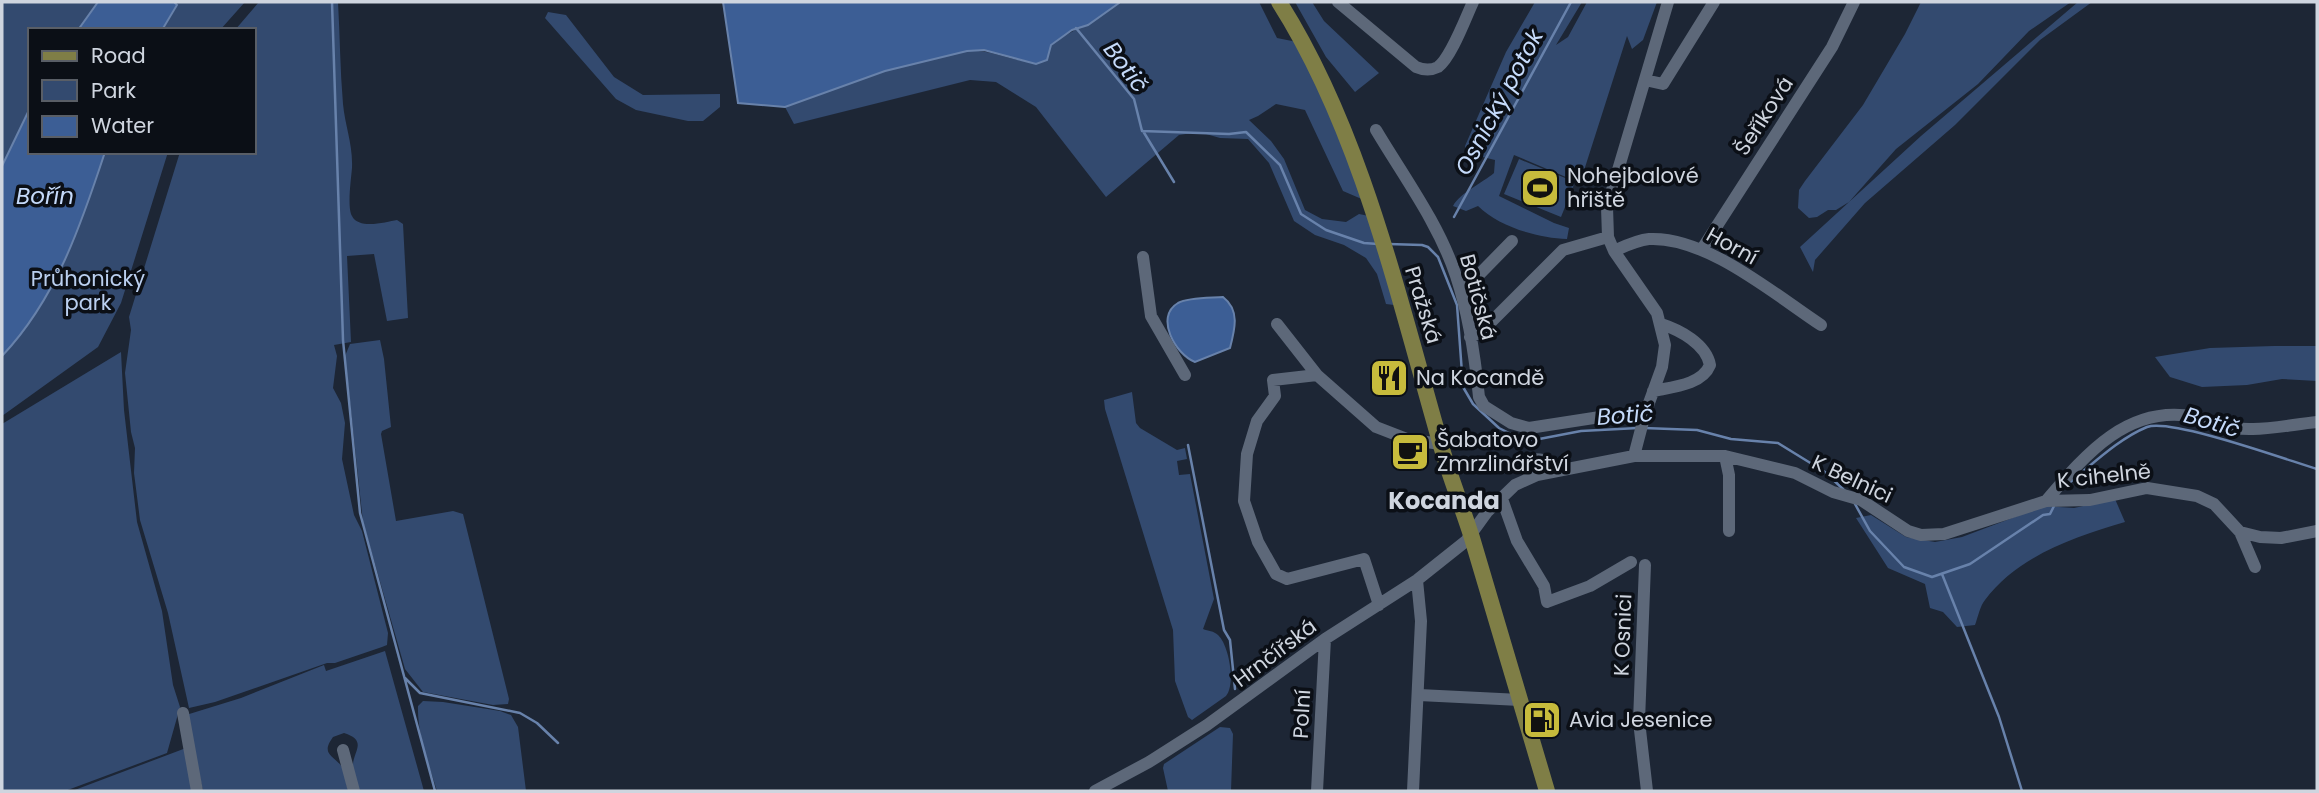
<svg xmlns="http://www.w3.org/2000/svg" width="2319" height="793" font-family="Poppins,sans-serif">
  <rect width="100%" height="100%" fill="#1d2635"/>
  <path fill="#334a6f" d="M2,2H98L78,30H30V108L2,166Z
    M174,2H245L220,30H162L176,8Z
    M259,2H338C340,36 340,70 343,104C345,126 353,144 352,168C351,180 347,207 352,216C359,230 386,222 397,220L403,224L408,318L387,321L374,254L347,256L351,342L334,345L337,356L333,388L341,403L345,423L342,459L354,515L362,531L388,633L387,645L382,647L335,663H327L215,702L189,708L168,613L140,520L134,473L135,448L131,432L125,373L131,330L129,317L180,152H254V30H235Z
    M1119,2H1259L1277,38L1297,42L1329,108L1364,200L1343,191L1305,110L1276,104L1258,116L1249,120L1271,141L1284,159L1305,210L1322,219L1346,222L1359,214L1369,216L1394,305L1386,304L1377,274L1366,258L1344,245L1315,235L1294,221L1269,163L1248,139L1220,138L1199,132L1179,135L1106,197L1036,107L996,82L970,80L794,124L785,107C841,87 909,57 968,51C994,48 1022,68 1047,60L1051,45C1073,29 1099,20 1119,2Z
    M1295,2H1312L1324,21L1379,73L1355,92L1326,57Z
    M1535,2H1582L1556,45L1568,37L1587,2H1657L1643,40L1632,49L1627,36L1580,183L1514,155L1499,196L1554,223L1569,228L1567,239C1538,238 1499,227 1478,206L1466,211L1453,206C1460,193 1482,183 1494,173L1495,160L1466,153L1465,146L1506,52Z
    M1921,2H2071L2029,31L1978,84L1896,149L1849,202L1836,210H1828L1817,217L1809,218L1798,208L1799,190L1805,181L1863,105L1905,34Z
    M2078,2H2092L2040,40L1955,125L1865,203L1815,260L1813,272L1800,247L1921,136Z
    M548,12L566,15L614,77L643,95L720,94V107L703,121H688L636,110L616,99L545,18Z
    M105,152H168L121,303L98,347L2,416V356C56,299 81,225 105,152Z
    M1519,159L1575,182L1561,217L1504,194Z
    M380,340L384,359L391,427L382,431L381,434L396,521L453,511L463,514L509,699L508,704L493,705L423,692L405,669L363,522L345,356L350,344Z
    M2274,346H2317V381L2282,379L2247,385L2202,387L2170,377L2155,357L2210,348Z
    M121,352L124,410L137,522L162,611L173,685L180,707L167,753L65,791H2V424Z
    M1132,392L1136,423L1140,428L1177,450L1185,448L1187,459L1177,461L1179,475L1190,474L1214,599L1203,629C1208,631 1214,631 1218,635C1229,645 1236,684 1226,696L1192,720L1188,717L1175,681L1173,630L1105,409L1104,400Z
    M2115,499L2125,522C2074,537 2018,556 1985,600C1980,606 1978,617 1975,625L1957,627L1943,612L1930,608L1925,584L1888,568L1856,518L1871,515L1906,537L1935,542L1962,537L2044,506L2074,508Z
    M385,651L424,791H359C357,784 354,775 353,767C352,752 369,741 344,733L333,737C320,755 334,755 342,767C346,774 346,784 348,791H203L186,715L241,698L324,665L326,671Z
    M423,701L443,702L500,711L511,715L518,727L526,791H437C429,764 417,734 418,706Z
    M1220,727L1230,728L1233,734L1231,791H1168L1163,768L1164,764Z
    M186,748L193,791H72Z"/>
  <path fill="#3c5e95" stroke="#6882ab" stroke-width="2" d="M98,2H174L177,5L162,30H78Z
    M723,2H1119V3L1088,25L1072,30L1051,45L1047,60L1036,64L984,50L967,51L885,71L785,107L738,103Z
    M30,108V152H105C81,225 56,299 2,356V166Z
    M1223,297C1240,310 1235,329 1230,348L1195,362C1176,355 1154,317 1178,303C1189,297 1210,298 1223,297Z"/>
  <g fill="none" stroke-linecap="round" stroke-linejoin="round">
    <path stroke="#6882ab" stroke-width="2.5" d="M332,2L343,340L360,513L435,791
      M1076,28L1134,99L1142,131L1229,134L1246,132L1280,165L1301,214L1326,230L1364,243L1378,244
      M1143,131L1174,182
      M1454,217L1571,2
      M1388,244L1422,245L1428,247L1438,257L1457,305L1463,387L1473,404L1499,428L1513,435L1534,440L1581,431L1638,428
      M1644,428L1697,430L1731,439L1778,443L1825,472L1845,491
      M1188,445L1224,630L1230,640L1235,689
      M2069,483C2093,464 2118,439 2147,427C2171,418 2287,460 2317,469
      M1855,504L1870,531L1904,567L1932,577L1970,564L2043,515L2050,514L2054,506
      M1942,574L1999,717L2022,791
      M405,678L420,693L520,713L537,723L558,743"/>
    <path stroke="#5d6879" stroke-width="12" d="M1338,2L1416,67C1423,70 1430,71 1438,67C1451,58 1466,17 1473,2
      M1645,80L1663,84L1714,2
      M1376,130C1404,177 1439,224 1456,276C1469,315 1475,357 1479,397L1484,406L1511,423L1529,428L1600,417L1645,414
      M1702,249L1832,47L1854,2
      M1614,251C1625,246 1637,240 1649,239C1706,236 1774,294 1821,325
      M1143,257L1151,316L1185,375
      M1461,293L1512,241
      M1277,324L1317,375L1376,427L1407,439L1440,444
      M1470,337L1481,332L1563,250L1608,237
      M1317,375L1273,380L1275,396L1257,421L1247,454L1244,501L1258,542L1276,574L1287,579L1364,559L1379,605
      M1653,391C1672,387 1702,385 1710,365C1706,344 1680,330 1661,324
      M1634,456L1645,414L1662,367L1665,345L1657,313L1614,251L1608,237L1607,207L1668,2
      M1725,456L1729,475V531
      M1530,478L1525,460C1540,458 1548,459 1558,470
      M1502,499L1517,541L1544,586L1547,602L1590,586L1631,562
      M2046,501C2085,455 2128,403 2196,417C2216,421 2230,430 2253,429C2274,429 2296,424 2317,422
      M2240,532L2255,567
      M1645,565L1639,721L1647,791
      M1419,695L1520,700
      M183,713L197,791
      M343,750L354,791
      M1095,791L1149,762L1207,725L1325,639L1417,580L1466,541L1487,512L1515,485L1537,475L1634,456H1725L1795,473L1833,492L1861,500L1908,531L1921,535L1944,534L2046,501L2090,500L2147,488L2197,496L2214,504L2240,532L2260,537L2281,538L2317,531
      M1317,791L1325,639
      M1413,791L1421,621L1417,580"/>
    <path stroke="#7f7e46" stroke-width="16" d="M1279,2C1361,131 1398,296 1440,442C1449,475 1462,506 1472,538C1497,622 1522,707 1547,791"/>
  </g>
  <defs>
    <symbol id="stadium-square" viewBox="-11 -11 22 22"><rect x="-9" y="-9" width="18" height="18" rx="4" fill="#c7bb3c" stroke="#0b0f16"/><path d="M0-5a6.5 5 0 1 0 0 10a6.5 5 0 1 0 0-10ZM-3.5-1.8h7v3.6h-7Z" fill="#111"/></symbol>
    <symbol id="restaurant-square" viewBox="-11 -11 22 22"><rect x="-9" y="-9" width="18" height="18" rx="4" fill="#c7bb3c" stroke="#0b0f16"/><path d="M-5-6h1v4h1v-4h1v4h1v-4h1v5L-1.5 .5V6h-2V.5L-5-1ZM5-6V6H3V1.5H1.5Q1.5-4 5-6Z" fill="#111"/></symbol>
    <symbol id="cafe-square" viewBox="-11 -11 22 22"><rect x="-9" y="-9" width="18" height="18" rx="4" fill="#c7bb3c" stroke="#0b0f16"/><path d="M-5.5-4.5H6V0H3Q3 3.5 0 3.5H-2.5Q-5.5 3.5-5.5 0ZM3-3.2v2h1.7v-2ZM-6 4.5H4V6H-6Z" fill="#111"/></symbol>
    <symbol id="fuel-square" viewBox="-11 -11 22 22"><rect x="-9" y="-9" width="18" height="18" rx="4" fill="#c7bb3c" stroke="#0b0f16"/><path d="M-5.5-6h7V0h2V4h1.3V-2.5L3-4.5l.8-.8L6-3V5H2.5V1h-1V6h-7ZM-4.2-4.7v3.2H.2V-4.7Z" fill="#111"/></symbol>
  </defs>
  <g fill-rule="evenodd">
    <use href="#stadium-square" x="1518" y="166" width="44" height="44"/>
    <use href="#restaurant-square" x="1367" y="356" width="44" height="44"/>
    <use href="#cafe-square" x="1388" y="430" width="44" height="44"/>
    <use href="#fuel-square" x="1520" y="698" width="44" height="44"/>
  </g>
  <g text-anchor="middle" stroke-width="7" stroke-linejoin="round" paint-order="stroke">
    <g font-size="21" fill="#cfd5df" stroke="#0b0f16">
      <text transform="translate(1764 116) rotate(-57)" y="7">Šeříková</text>
      <text transform="translate(1732 246) rotate(29)" y="7">Horní</text>
      <text transform="translate(1478 297) rotate(75)" y="7">Botičská</text>
      <text transform="translate(1423 305) rotate(73)" y="7">Pražská</text>
      <text transform="translate(2104 476) rotate(-6)" y="7">K cihelně</text>
      <text transform="translate(1852 479) rotate(25)" y="7">K Belnici</text>
      <text transform="translate(1623 635) rotate(-88)" y="7">K Osnici</text>
      <text transform="translate(1275 653) rotate(-37)" y="7">Hrnčířská</text>
      <text transform="translate(1302 714) rotate(-87)" y="7">Polní</text>
    </g>
    <g font-size="21" fill="#cfd5df" stroke="#0b0f16" text-anchor="start">
      <text x="1567" y="183">Nohejbalové<tspan x="1567" dy="24">hřiště</tspan></text>
      <text x="1416" y="385">Na Kocandě</text>
      <text x="1437" y="447">Šabatovo<tspan x="1437" dy="24">Zmrzlinářství</tspan></text>
      <text x="1569" y="727">Avia Jesenice</text>
    </g>
    <g font-size="21" fill="#bacfef" stroke="#0b0f16">
      <text x="88" y="286">Průhonický<tspan x="88" dy="24">park</tspan></text>
    </g>
    <g font-size="23" font-style="italic" fill="#c5dafa" stroke="#0b0f16">
      <text transform="translate(1126 67) rotate(53)" y="8">Botič</text>
      <text transform="translate(1499 102) rotate(-62)" y="8">Osnický potok</text>
      <text x="45" y="204">Bořín</text>
      <text transform="translate(1625 415) rotate(-4)" y="8">Botič</text>
      <text transform="translate(2212 422) rotate(16)" y="8">Botič</text>
    </g>
    <g font-size="24" font-weight="bold" fill="#cfd5df" stroke="#0b0f16">
      <text x="1444" y="509">Kocanda</text>
    </g>
  </g>
  <rect width="2319" height="793" fill="none" stroke="#cfd5df" stroke-width="7"/>
  <rect x="28" y="28" width="228" height="126" fill="#0b0f16" stroke="#595e66" stroke-width="2"/>
  <rect x="42" y="51" width="35" height="10" fill="#7f7e46" stroke="#595e66" stroke-width="2"/>
  <text x="91" y="63" font-size="21" fill="#cfd5df">Road</text>
  <rect x="42" y="80" width="35" height="21" fill="#334a6f" stroke="#595e66" stroke-width="2"/>
  <text x="91" y="98" font-size="21" fill="#cfd5df">Park</text>
  <rect x="42" y="116" width="35" height="21" fill="#3c5e95" stroke="#595e66" stroke-width="2"/>
  <text x="91" y="133" font-size="21" fill="#cfd5df">Water</text>
</svg>
